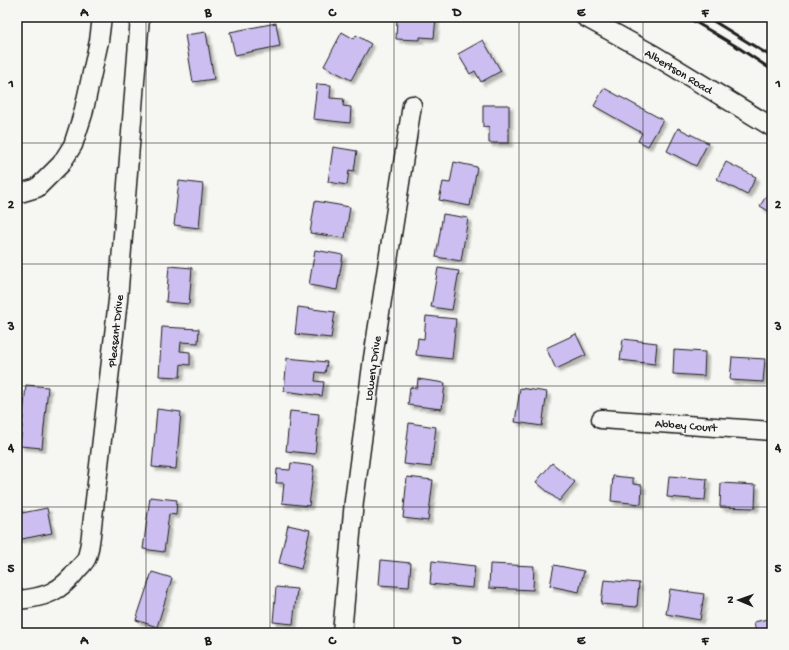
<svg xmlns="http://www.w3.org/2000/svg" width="789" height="650" font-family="'Gochi Hand',sans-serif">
  <defs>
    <filter id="shadow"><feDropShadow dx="3.5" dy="3.5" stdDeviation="1" flood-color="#0004"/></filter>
  </defs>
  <rect width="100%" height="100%" fill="#f6f6f2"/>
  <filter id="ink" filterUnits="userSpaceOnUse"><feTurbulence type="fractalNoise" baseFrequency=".025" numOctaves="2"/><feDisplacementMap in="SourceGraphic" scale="8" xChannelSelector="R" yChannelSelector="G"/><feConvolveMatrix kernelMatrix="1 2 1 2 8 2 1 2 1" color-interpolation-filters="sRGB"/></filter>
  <g filter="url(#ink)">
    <path fill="#ccbef0" stroke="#1c1c1c" filter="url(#shadow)" d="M397,17H436L434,38L420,37V40L396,39Z
      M276,23L280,46L235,55L230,32Z
      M206,32L214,79L193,82L185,35Z
      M342,32L354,39L356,35L371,44L351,80L324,66Z
      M483,40L501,71L481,82L475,71L470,74L458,54Z
      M317,84L331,85L330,98L344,99L343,106L351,107L350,123L313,119Z
      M604,88L663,120L648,146L638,141L642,133L594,106Z
      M483,105H509V143H489V126L483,127Z
      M678,128L708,143L696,166L667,151Z
      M333,147L357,151L354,171L349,170L347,185L328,182Z
      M454,162L477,167L470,206L439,200L443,182L450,183Z
      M726,162L756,177L747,195L717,179Z
      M179,181L203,184L199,228L174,225Z
      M771,188L772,189V213L760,206Z
      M315,201L350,207L345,238L310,233Z
      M443,214L468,218L461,261L436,257Z
      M315,250L343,255L337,290L309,285Z
      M169,266L192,268L189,304L166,302Z
      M438,268L459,271L452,310L431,307Z
      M298,307L335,312L331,338L295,334Z
      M426,316L456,319L452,359L416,355L418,338L424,339Z
      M162,327L199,329L198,343L181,342L180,351L190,352V365L181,364L180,377L159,376Z
      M576,334L586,355L556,369L546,348Z
      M623,339L657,343L655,364L620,360Z
      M674,350L705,352L704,376L673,374Z
      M732,357L765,359L763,382L730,380Z
      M287,358L327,362L325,373L316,372L315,381L324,382L322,396L284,391Z
      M418,379L445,383L442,409L408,405L410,387L417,388Z
      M26,385L48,387L42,448L20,446Z
      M520,388L547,392L542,426L515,422Z
      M157,409L181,412L176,469L152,467Z
      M290,411L319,414L315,454L286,451Z
      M409,423L436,427L431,467L404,464Z
      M291,463L314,466L309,506L282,503L284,483H276L277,469L290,470Z
      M552,463L575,482L559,501L536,482Z
      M613,476L633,478V484L642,485L641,504L611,501Z
      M669,476L707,479L705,500L667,497Z
      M407,477L433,480L428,521L403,518Z
      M721,483L756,485L755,508L720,507Z
      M150,497L177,500L176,515L169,514L164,552L143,549Z
      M17,507H21L22,513L47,508L52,533L17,540Z
      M288,525L310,530L301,569L279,563Z
      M381,560L411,563L409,587L379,585Z
      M432,561L475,566L473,588L430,584Z
      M490,564L534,566L533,590L489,588Z
      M554,565L584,571L579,592L550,586Z
      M152,572L172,578L157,627L136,620Z
      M604,580L639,583L637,607L601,604Z
      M276,587L297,589L293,624L273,622Z
      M670,589L704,594L700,620L666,614Z
      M772,618V633H756L754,622Z"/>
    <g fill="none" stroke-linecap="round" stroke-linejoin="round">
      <defs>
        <path id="minor" d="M585,17L654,55L772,127
          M17,194L37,188L61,164L73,145L83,114L99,41L102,17
          M601,419L772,431
          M17,600C44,598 61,592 78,569C81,566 86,561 87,557C90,547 91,536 92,526L118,300L140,17
          M342,633L354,501L373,358L412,105"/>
      </defs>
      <use href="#minor" stroke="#1c1c1c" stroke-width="21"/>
      <use href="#minor" stroke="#f6f6f2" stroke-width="18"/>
      <path stroke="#1c1c1c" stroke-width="3" d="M687,17L739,48L772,70
        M707,17L772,57"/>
    </g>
  </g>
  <path fill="none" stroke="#1c1c1c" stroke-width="1" stroke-opacity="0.55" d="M146,17V633M270,17V633M394,17V633M519,17V633M643,17V633M17,143H772M17,264H772M17,386H772M17,507H772"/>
  <g text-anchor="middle" stroke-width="3" stroke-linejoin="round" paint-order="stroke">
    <g font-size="12" fill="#1c1c1c" stroke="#f6f6f2">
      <text transform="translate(679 71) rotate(31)" y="4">Albertson Road</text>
      <text transform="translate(115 331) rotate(-84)" y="4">Pleasant Drive</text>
      <text transform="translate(372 368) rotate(-82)" y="4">Lowery Drive</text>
      <text transform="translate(686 425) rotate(4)" y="4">Abbey Court</text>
    </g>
  </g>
  <rect width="789" height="650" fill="none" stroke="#f6f6f2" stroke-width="44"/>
  <g transform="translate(739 600) rotate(272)" stroke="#f6f6f2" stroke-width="3" paint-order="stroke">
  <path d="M0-3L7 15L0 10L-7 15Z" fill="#1c1c1c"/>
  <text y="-6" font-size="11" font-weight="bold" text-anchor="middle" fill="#1c1c1c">N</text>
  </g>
  <rect x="22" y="22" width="745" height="606" fill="none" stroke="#1c1c1c" stroke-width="1.5"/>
  <g font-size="13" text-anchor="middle" font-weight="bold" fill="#1c1c1c">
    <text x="84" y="16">A</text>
    <text x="208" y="16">B</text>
    <text x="332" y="16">C</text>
    <text x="457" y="16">D</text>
    <text x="581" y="16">E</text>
    <text x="705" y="16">F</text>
    <text x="11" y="87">1</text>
    <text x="778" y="87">1</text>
    <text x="11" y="208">2</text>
    <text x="778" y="208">2</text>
    <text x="11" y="330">3</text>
    <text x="778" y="330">3</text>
    <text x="11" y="451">4</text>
    <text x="778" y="451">4</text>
    <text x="11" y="572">5</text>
    <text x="778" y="572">5</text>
    <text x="84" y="644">A</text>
    <text x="208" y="644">B</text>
    <text x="332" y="644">C</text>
    <text x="457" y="644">D</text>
    <text x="581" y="644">E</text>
    <text x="705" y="644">F</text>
  </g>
</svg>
